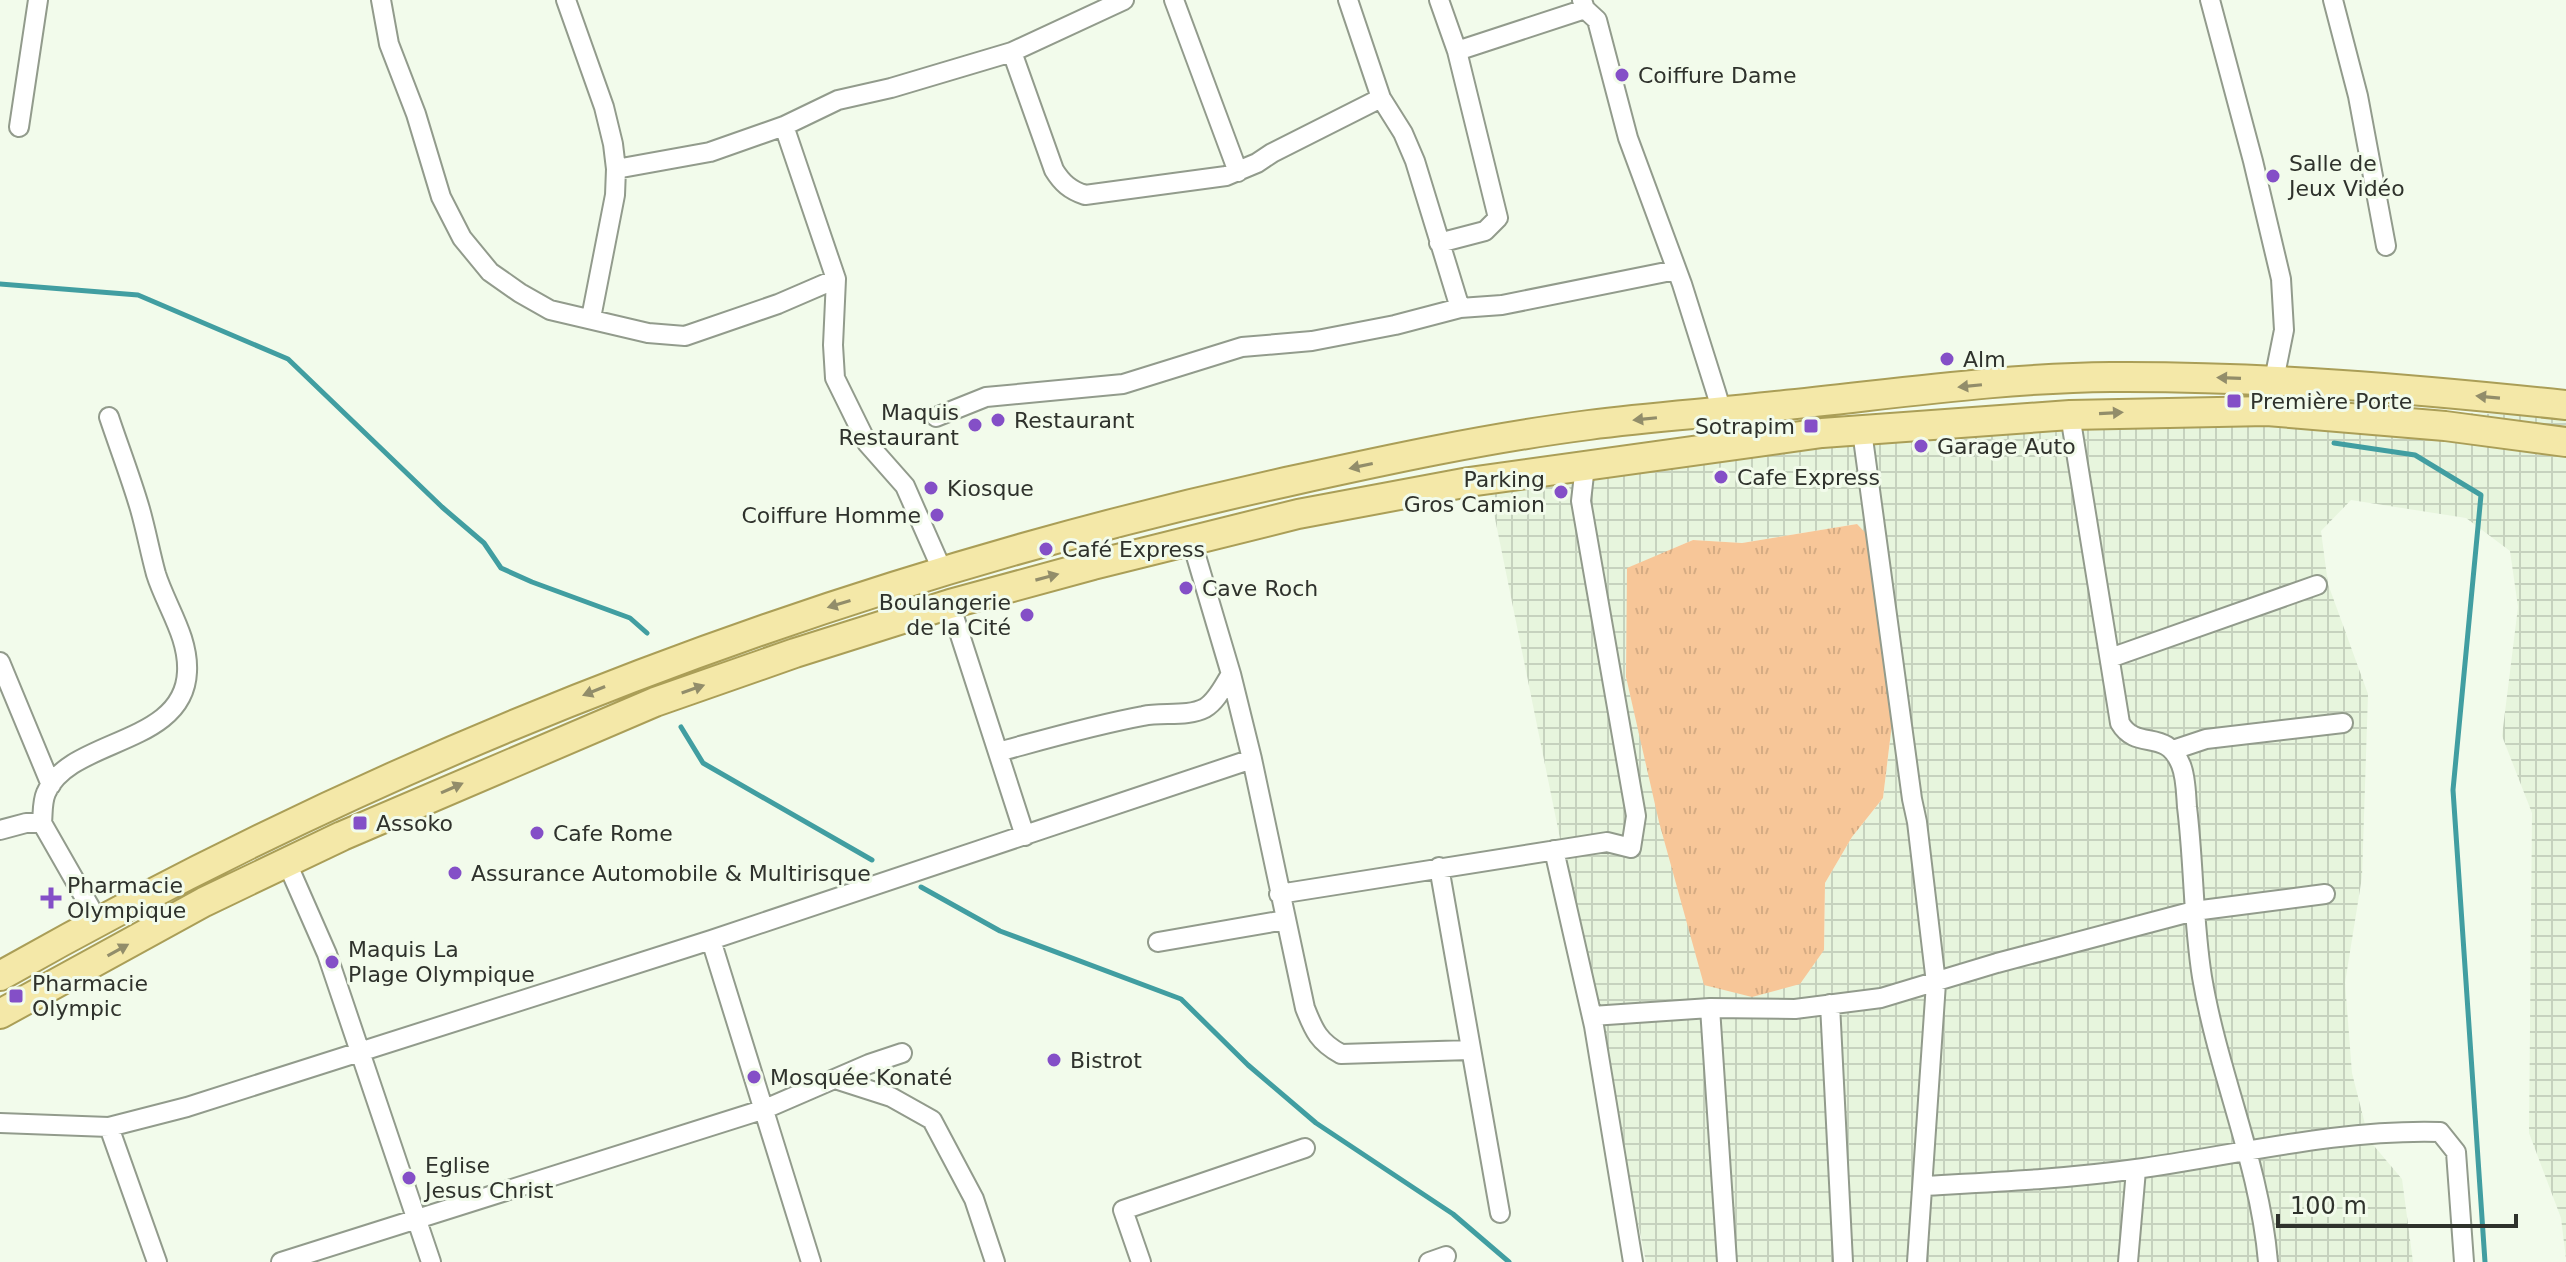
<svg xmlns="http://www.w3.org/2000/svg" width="2566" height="1262" font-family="'DejaVu Sans',sans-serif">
  <defs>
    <pattern id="industrial-grid" width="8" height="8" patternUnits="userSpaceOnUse" patternTransform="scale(2)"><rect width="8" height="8" fill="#e7f5dd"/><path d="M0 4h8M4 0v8" fill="none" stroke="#c6d2be"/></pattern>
    <pattern id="grass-tufts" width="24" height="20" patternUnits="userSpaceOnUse" patternTransform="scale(2)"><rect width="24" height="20" fill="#f7c698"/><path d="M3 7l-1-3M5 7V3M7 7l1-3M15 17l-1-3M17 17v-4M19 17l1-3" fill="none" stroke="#d4ab83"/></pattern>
  </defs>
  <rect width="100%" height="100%" fill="#f2fbeb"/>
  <path fill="url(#industrial-grid)" fill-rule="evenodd" d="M2466,413L2566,417V1259L2561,1218L2529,1133L2532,813L2502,736L2518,607L2510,551L2466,518L2351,500L2321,531L2328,584L2368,694L2362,877L2345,983L2352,1073L2369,1140L2402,1179L2413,1262H1646L1488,484L1730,444L2262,414ZM1857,524L1894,707L1883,798L1852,837L1825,883L1824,950L1641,740L1626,677L1628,568L1693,540L1742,543Z"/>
  <path fill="url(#grass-tufts)" d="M1857,524L1879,547L1894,707L1883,798L1852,837L1825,883L1824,950L1800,984L1752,997L1704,985L1659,822L1626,677L1627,568L1693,540L1742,543Z"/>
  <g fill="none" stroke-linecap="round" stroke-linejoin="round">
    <path stroke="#419ea1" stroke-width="5" d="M0,284L138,295L288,359L442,507L484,543L501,568L532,582L630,618L647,633
      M2334,443L2415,455L2481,495L2453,790L2485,1262
      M681,727L703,763L872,860
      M921,887L1000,931L1181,999L1248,1065L1316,1123L1453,1214L1509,1262"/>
    <defs>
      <path id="street" d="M381,0L389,44L416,114L441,197L462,238L490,272L520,293L550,310L648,333L685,336L778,304L836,279L784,126L710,152L616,169
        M566,0L604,107L613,144L616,169L615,195L591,318
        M1124,0L1012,52L1054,170C1062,183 1070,190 1085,195L1226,176L1257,163L1272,153L1381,98
        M1174,0L1238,172
        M1348,0L1381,98L1403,133L1415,161L1460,308
        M1439,0L1457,51L1498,218L1485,231L1439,243
        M1582,0L1585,9L1597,20L1628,138L1682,284L1716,392L1722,412L1727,446
        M2210,0L2253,161L2281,279L2284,330L2274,380
        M2333,0L2358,96L2386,246
        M1457,51L1585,9
        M784,126L838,100L891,88L1012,52
        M19,127L38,0
        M836,279L833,345L835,378L867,443L905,486L943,572
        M2070,415L2120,723C2137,752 2166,727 2181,765C2186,777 2186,794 2187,807C2194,864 2193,921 2202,977C2218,1073 2260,1165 2268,1262
        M936,417L986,397L1123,384L1242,347L1312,341L1395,325L1460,308L1502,305L1676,270
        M1862,431L1912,799L1917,822L1936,983L1917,1262
        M1191,539L1231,674L1252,759L1305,1008C1314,1031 1319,1042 1341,1054L1470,1050
        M950,604L1025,836
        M2110,658L2317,585
        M0,662L51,785
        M2173,750L2206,739L2343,723
        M998,752C1046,739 1094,725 1143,716C1162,712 1188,717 1205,708C1217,701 1224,685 1231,674
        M42,823C43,813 42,802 46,793C69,738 184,746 187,672C189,637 166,606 156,574C150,552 146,530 140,509C131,478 119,447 109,417
        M0,830L26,823H42L98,921
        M1554,850L1594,1026L1633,1262
        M287,863L327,954L431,1262
        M1439,867L1500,1213
        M1279,894L1607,842L1631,848L1636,816L1581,501L1585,466
        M711,940L811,1262
        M1158,942L1285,920
        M1830,1004L1843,1262
        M1710,1008L1727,1262
        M1592,1016L1710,1008L1795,1009L1881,998L1997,963L2194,911L2325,894
        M835,1079L891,1097L932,1120L974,1199L995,1262
        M0,1123L109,1127L187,1107L711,940L1252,759
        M109,1127L157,1262
        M1923,1186C1994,1182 2066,1179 2136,1169C2237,1155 2338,1129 2440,1132L2456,1152L2464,1262
        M281,1262L765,1109L869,1064L902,1053
        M1141,1262L1123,1210L1305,1148
        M1429,1262L1446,1256
        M2128,1262L2136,1170"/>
      <path id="primary" d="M0,976C404,747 832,582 1286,482C1386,460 1487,438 1589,425C1651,417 1714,413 1776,406C1887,395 1999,378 2111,377C2263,376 2414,389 2566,405
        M0,1014L204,902L342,836L655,702L795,653L950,604L1093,565L1298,514L1469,482L1822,433L2070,415L2267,411L2445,426L2566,442"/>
    </defs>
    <use href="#street" stroke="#929b8c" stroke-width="22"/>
    <use href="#primary" stroke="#aa9e57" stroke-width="32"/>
    <use href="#street" stroke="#fff" stroke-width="18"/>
    <use href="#primary" stroke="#f4e8a8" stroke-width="28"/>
  </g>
  <defs><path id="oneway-solid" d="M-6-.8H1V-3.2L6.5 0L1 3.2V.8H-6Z" transform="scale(2)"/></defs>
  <g fill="#928d6a">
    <use href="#oneway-solid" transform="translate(2229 378) rotate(-178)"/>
    <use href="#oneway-solid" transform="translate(1970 386) rotate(174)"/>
    <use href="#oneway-solid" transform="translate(2488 397) rotate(-175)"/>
    <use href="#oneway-solid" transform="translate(2111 413) rotate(-3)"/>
    <use href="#oneway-solid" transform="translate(1645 419) rotate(174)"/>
    <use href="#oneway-solid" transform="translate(1361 466) rotate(168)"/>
    <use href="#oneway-solid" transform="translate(1047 577) rotate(-15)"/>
    <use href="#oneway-solid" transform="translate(839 604) rotate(163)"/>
    <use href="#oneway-solid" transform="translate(693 689) rotate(-19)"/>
    <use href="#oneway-solid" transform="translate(594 691) rotate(158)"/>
    <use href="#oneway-solid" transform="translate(452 788) rotate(-24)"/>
    <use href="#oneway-solid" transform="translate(118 950) rotate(-29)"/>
  </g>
  <g fill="#844fc7" stroke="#f2fbeb" stroke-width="3">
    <circle cx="1622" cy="75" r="8"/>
    <circle cx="2273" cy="176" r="8"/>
    <circle cx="1947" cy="359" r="8"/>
    <rect x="2226" y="393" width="16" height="16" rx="4"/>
    <circle cx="998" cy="420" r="8"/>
    <circle cx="975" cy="425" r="8"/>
    <rect x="1803" y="418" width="16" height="16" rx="4"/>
    <circle cx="1921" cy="446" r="8"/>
    <circle cx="1721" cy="477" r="8"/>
    <circle cx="931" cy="488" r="8"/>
    <circle cx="1561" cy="492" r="8"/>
    <circle cx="937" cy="515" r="8"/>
    <circle cx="1046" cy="549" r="8"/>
    <circle cx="1186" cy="588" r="8"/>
    <circle cx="1027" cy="615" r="8"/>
    <rect x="352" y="815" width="16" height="16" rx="4"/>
    <circle cx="537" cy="833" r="8"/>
    <circle cx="455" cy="873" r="8"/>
    <path d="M47 886h8v8h8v8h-8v8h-8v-8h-8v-8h8z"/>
    <circle cx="332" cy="962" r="8"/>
    <rect x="8" y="988" width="16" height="16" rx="4"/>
    <circle cx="1054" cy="1060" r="8"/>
    <circle cx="754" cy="1077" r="8"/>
    <circle cx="409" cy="1178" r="8"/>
  </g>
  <g text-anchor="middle" stroke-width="6" stroke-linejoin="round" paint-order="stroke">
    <g font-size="22" fill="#2f322c" stroke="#f2fbeb" text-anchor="start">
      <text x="1638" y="83">Coiffure Dame</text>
      <text x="2289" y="171">Salle de<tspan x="2289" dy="25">Jeux Vidéo</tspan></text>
      <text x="1963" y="367">Alm</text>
      <text x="2250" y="409">Première Porte</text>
      <text x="959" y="420" text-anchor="end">Maquis<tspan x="959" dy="25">Restaurant</tspan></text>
      <text x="1014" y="428">Restaurant</text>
      <text x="1795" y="434" text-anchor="end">Sotrapim</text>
      <text x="1937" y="454">Garage Auto</text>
      <text x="1737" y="485">Cafe Express</text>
      <text x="1545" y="487" text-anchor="end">Parking<tspan x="1545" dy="25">Gros Camion</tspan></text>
      <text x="947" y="496">Kiosque</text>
      <text x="921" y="523" text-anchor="end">Coiffure Homme</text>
      <text x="1062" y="557">Café Express</text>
      <text x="1202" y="596">Cave Roch</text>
      <text x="1011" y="610" text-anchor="end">Boulangerie<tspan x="1011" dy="25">de la Cité</tspan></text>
      <text x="376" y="831">Assoko</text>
      <text x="553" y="841">Cafe Rome</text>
      <text x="471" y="881">Assurance Automobile &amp; Multirisque</text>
      <text x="67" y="893">Pharmacie<tspan x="67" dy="25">Olympique</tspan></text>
      <text x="348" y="957">Maquis La<tspan x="348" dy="25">Plage Olympique</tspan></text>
      <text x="32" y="991">Pharmacie<tspan x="32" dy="25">Olympic</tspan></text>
      <text x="1070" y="1068">Bistrot</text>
      <text x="770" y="1085">Mosquée Konaté</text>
      <text x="425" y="1173">Eglise<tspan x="425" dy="25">Jesus Christ</tspan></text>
    </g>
  </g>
  <path d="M2278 1214v12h238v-12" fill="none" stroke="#2f322c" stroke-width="4"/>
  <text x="2290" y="1214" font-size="24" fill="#2f322c" stroke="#f2fbeb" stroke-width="6" paint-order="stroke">100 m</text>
</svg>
